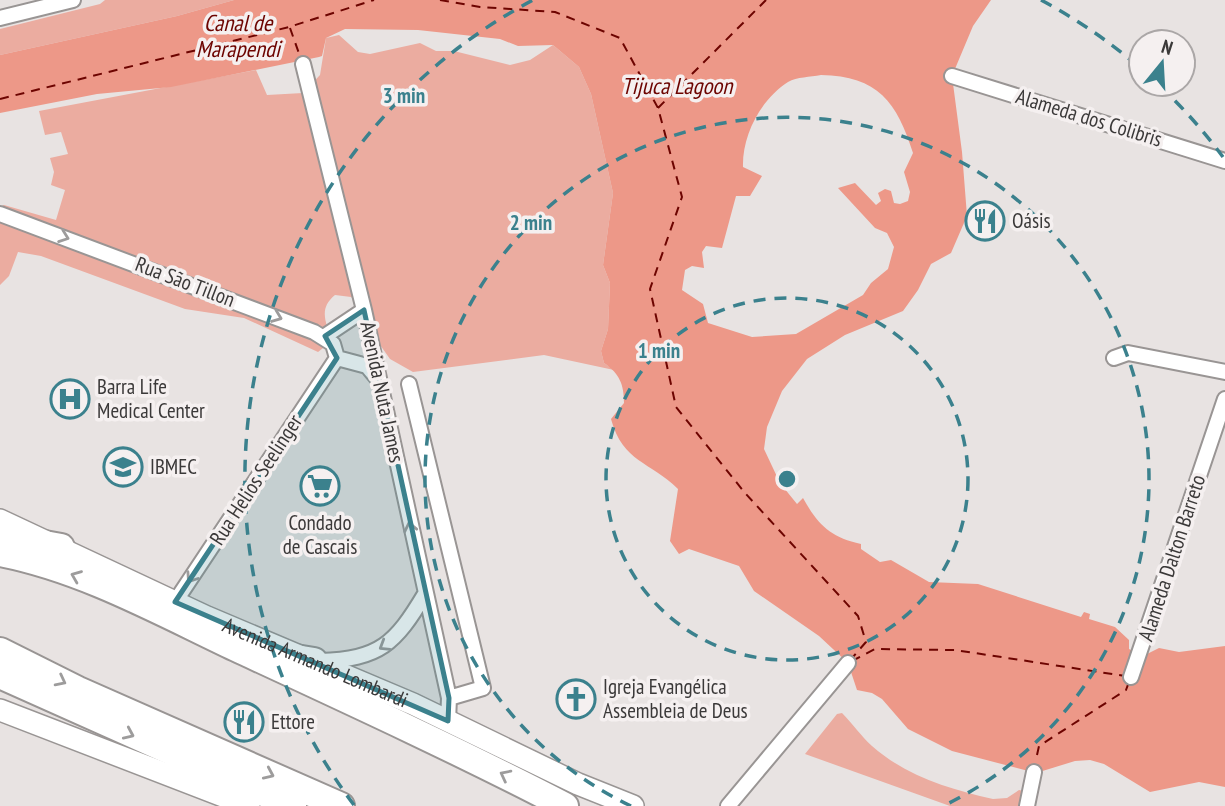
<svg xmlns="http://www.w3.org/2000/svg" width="1225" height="806" font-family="'PT Sans Narrow',sans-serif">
	<rect width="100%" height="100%" fill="#e8e3e2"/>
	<path fill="#ebaca0" d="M105 0H234L177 16 0 55V29L100 4Z
		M339 35 358 52 370 54 420 43 436 51H454L510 65 530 60 553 45 579 67 591 94 613 193 603 265 610 283 608 329 601 351 604 363 614 370 544 355 413 372 390 359 378 342 369 314 351 297 335 295C318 309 326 322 332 341L318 352 244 318 185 309 41 256 18 252 9 276 0 285V207L4 205 56 220 65 190 51 185 54 172 50 158 68 154 61 132 45 135 39 111 256 70 267 95 303 93 320 75 326 38Z
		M842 713C853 724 861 736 872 746 906 776 949 789 993 799L1007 798 1019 790 1024 791 1026 806H950L805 754 837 714Z"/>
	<path fill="#ed9888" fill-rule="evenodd" d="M234 0H991L973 26 952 76 962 152 967 216 951 253 931 264 918 290 903 311 845 335 807 359 782 391 767 427 764 449 780 483 797 504 803 498C818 525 830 537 861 544V549L880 562 891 560 929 582 978 584 1081 617 1084 612 1090 614 1089 619 1115 627 1129 640V649L1143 656 1159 648 1179 652 1225 646V787L1199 782 1150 792 1104 764 1090 760 1075 761 1036 773 952 751 908 729 882 699 872 693 857 690 848 663 819 636 754 591 739 566 689 549 679 554 670 541 678 489C650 461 623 463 611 419L624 403C624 385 620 374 604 363L601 351 608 329 610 283 603 265 613 193 591 94 579 67 553 45 518 46 500 39 418 30 345 29 326 38 322 56 319 57 171 87 97 94 0 113V55L177 16ZM821 75C878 76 897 102 913 153L904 172 910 192 908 201 900 204 894 203 891 191 885 189 878 193 881 201 876 205 855 183 838 188 875 228 887 233 894 247 888 269 871 283 863 295 796 334 752 337 708 323 703 304 682 290 685 270 692 266 704 268 702 252 706 246 722 248 736 196H750L762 176 743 167C742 136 760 100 788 82 797 77 810 77 821 75Z"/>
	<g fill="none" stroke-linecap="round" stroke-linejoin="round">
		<path stroke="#6d0400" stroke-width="2" stroke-dasharray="9 7" stroke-linecap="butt" d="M440 0 480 7 555 12 620 38 658 108 682 197 650 289 676 407 745 493 858 616 866 642 852 658
			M290 28 301 59
			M0 99 289 27 374 0
			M658 108 766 0
			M852 661 875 649 955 650 1125 676
			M1037 755 1039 746 1126 690 1129 682"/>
		<g stroke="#999594" stroke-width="18">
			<path id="street" d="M0 18 73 0
				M303 64 364 310 449 698 448 721
				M952 76 1225 161
				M0 214 314 332 333 344 337 358 175 602
				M325 336 364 310
				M337 358 367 366 377 378
				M1114 358 1128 353 1225 372
				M409 384 483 688 449 698
				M320 661C380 659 395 644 425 594
				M1131 677 1225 399
				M728 806 848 663
				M1027 806 1034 772"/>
		</g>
		<g stroke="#999594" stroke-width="24">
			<g id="secondary">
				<path id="s1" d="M0 520 207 617 413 704 578 784 633 806"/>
				<path d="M0 710 249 806"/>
			</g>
		</g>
		<g stroke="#999594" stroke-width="30">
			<path id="highway" d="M0 536 61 547
				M0 553C83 569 160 612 236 648 346 699 457 750 565 806
				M0 651 78 690 341 806
				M271 654 314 661
				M0 675 293 806"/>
		</g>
		<use href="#street" stroke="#fff" stroke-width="14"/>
		<use href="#secondary" stroke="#fff" stroke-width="21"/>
		<use href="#highway" stroke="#fff" stroke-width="26"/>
	</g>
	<defs><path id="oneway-chevron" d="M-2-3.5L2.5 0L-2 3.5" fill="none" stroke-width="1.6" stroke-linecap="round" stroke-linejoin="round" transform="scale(1.75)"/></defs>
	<g stroke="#9d9c9c">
		<use href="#oneway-chevron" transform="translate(64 237) rotate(20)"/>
		<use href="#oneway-chevron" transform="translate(277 317) rotate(21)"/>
		<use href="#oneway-chevron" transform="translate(410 527) rotate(-102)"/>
		<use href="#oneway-chevron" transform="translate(76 576) rotate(-158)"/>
		<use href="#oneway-chevron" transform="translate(191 578) rotate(124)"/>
		<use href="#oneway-chevron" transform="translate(384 646) rotate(148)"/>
		<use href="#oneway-chevron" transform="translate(61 681) rotate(27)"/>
		<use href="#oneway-chevron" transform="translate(129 734) rotate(24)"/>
		<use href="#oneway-chevron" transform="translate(269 774) rotate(24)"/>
		<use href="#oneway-chevron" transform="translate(505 775) rotate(-153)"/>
	</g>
	<path fill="#3b818d" fill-opacity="0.2" stroke="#3b818d" stroke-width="5" stroke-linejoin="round" d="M364 310 449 698 448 721 175 602 337 358 325 336Z"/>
	<g fill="none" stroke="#3b818d" stroke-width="3.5" stroke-dasharray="12 9">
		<circle cx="787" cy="479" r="181"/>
		<path d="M631 806A362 362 0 1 1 943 806"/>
		<path d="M354 805A542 542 0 0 1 533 0M1041 0A542 542 0 0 1 1139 67M1160 86A542 542 0 0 1 1223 157"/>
	</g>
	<defs>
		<g id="restaurant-ring" transform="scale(2.0125)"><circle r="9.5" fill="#f5f0f0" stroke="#3b818d" stroke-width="1.5"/><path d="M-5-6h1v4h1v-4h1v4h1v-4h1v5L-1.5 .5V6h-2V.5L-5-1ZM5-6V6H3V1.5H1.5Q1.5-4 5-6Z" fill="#3b818d"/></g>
		<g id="hospital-ring" transform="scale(2.0125)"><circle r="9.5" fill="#f5f0f0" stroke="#3b818d" stroke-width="1.5"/><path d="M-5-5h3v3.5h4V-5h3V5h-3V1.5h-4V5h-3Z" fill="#3b818d"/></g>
		<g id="university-ring" transform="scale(2.0125)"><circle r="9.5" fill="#f5f0f0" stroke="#3b818d" stroke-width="1.5"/><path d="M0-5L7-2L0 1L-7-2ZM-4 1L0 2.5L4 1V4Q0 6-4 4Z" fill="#3b818d"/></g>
		<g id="supermarket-ring" transform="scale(2.0125)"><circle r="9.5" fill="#f5f0f0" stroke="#3b818d" stroke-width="1.5"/><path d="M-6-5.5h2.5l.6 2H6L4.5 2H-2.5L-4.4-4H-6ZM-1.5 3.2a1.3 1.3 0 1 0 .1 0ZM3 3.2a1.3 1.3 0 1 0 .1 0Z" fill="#3b818d"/></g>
		<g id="church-ring" transform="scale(2.0125)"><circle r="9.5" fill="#f5f0f0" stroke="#3b818d" stroke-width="1.5"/><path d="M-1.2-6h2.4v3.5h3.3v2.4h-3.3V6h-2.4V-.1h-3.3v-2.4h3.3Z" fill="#3b818d"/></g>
	</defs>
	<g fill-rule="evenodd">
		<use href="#restaurant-ring" x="985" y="221"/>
		<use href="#hospital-ring" x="70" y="399"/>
		<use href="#university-ring" x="123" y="467"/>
		<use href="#supermarket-ring" x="320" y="486"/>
		<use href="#church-ring" x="576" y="699"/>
		<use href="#restaurant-ring" x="244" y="722"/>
	</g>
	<g text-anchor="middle" stroke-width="7" stroke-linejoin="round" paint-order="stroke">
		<g font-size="21" fill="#3b3939" stroke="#f5f0f0">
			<text transform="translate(1089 118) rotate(17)" y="7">Alameda dos Colibris</text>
			<text transform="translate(185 282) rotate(21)" y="7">Rua São Tillon</text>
			<text transform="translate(382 392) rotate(78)" y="7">Avenida Nuta James</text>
			<text transform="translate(256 480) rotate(-57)" y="7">Rua Helios Seelinger</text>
			<text transform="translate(1172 558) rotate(-72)" y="7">Alameda Dalton Barreto</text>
			<text dy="7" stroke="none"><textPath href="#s1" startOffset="346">Avenida Armando Lombardi</textPath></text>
		</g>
		<g font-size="21" fill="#3b3939" stroke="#f5f0f0" text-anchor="start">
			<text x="1012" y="228">Oásis</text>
			<text x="97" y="394">Barra Life<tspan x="97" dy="24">Medical Center</tspan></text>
			<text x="150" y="474">IBMEC</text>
			<text x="320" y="530" text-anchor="middle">Condado<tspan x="320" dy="24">de Cascais</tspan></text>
			<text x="603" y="694">Igreja Evangélica<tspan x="603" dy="24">Assembleia de Deus</tspan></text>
			<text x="271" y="729">Ettore</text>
		</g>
		<g font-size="23" font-style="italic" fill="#6d0400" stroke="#f5f0f0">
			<text x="238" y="31">Canal de<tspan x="238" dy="26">Marapendi</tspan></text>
			<text x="677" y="94">Tijuca Lagoon</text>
		</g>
	</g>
	<circle cx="787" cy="479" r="10" fill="#3b818d" stroke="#f5f0f0" stroke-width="3.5"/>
	<g font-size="21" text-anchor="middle" font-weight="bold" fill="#3b818d" stroke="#f5f0f0" stroke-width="7" stroke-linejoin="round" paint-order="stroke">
		<text x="404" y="103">3 min</text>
		<text x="531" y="230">2 min</text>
		<text x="659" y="358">1 min</text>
	</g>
	<g transform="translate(1162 63) rotate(18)"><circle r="33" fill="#f5f0f0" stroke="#aba7a7" stroke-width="2"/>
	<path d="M0-5L12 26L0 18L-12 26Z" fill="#3b818d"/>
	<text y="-10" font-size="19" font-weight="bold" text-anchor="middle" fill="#3b3939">N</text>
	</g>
</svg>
